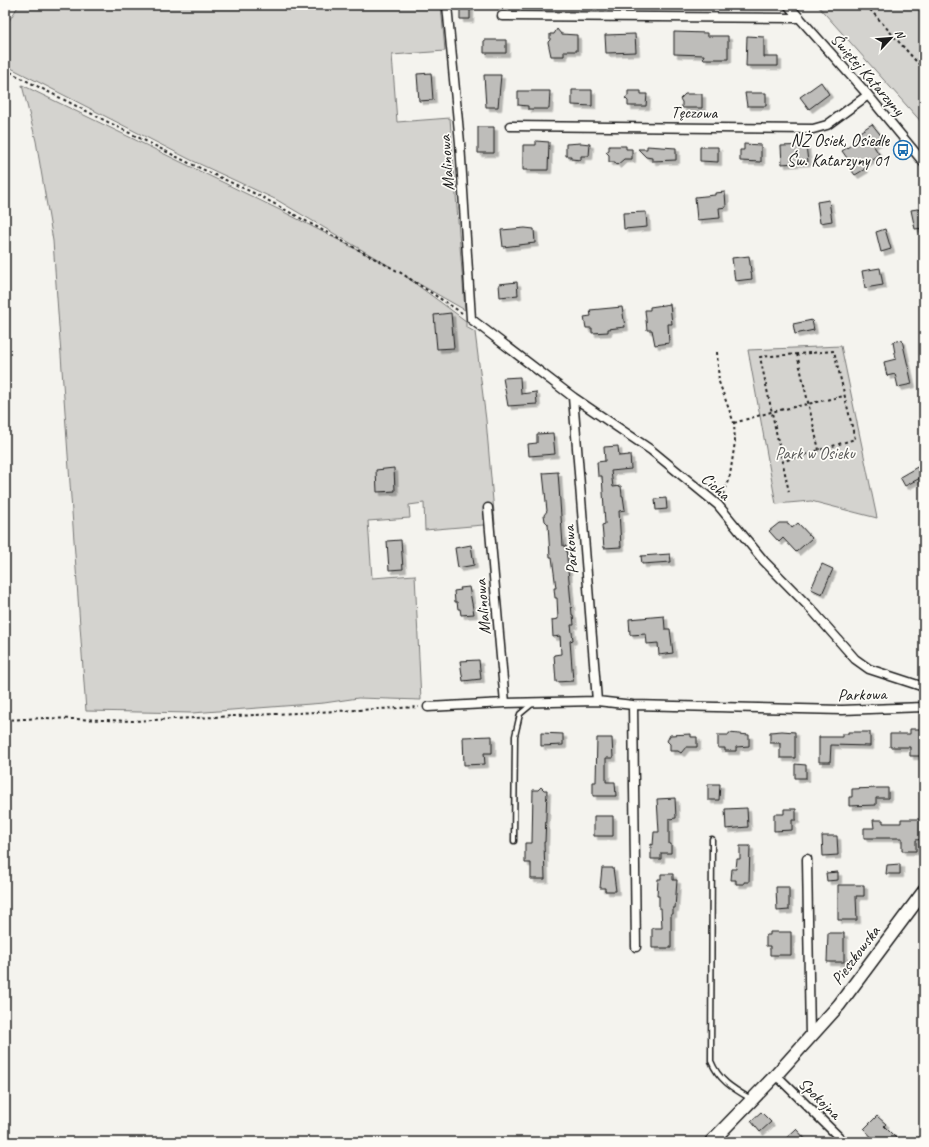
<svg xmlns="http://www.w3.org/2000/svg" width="929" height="1147" font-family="Caveat,sans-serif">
	<defs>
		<filter id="shadow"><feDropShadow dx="3.5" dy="3.5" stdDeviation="0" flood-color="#0004"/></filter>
	</defs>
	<rect width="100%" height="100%" fill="#f4f3ee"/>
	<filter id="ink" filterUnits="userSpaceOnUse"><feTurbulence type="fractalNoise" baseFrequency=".025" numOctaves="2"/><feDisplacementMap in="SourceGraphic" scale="8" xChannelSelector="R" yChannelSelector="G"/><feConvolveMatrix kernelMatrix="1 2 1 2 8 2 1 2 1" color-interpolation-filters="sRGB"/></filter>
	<g filter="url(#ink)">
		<path fill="#d4d3cf" stroke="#787876" d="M19 5H441L445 51 392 55 397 122 450 118 465 310 405 276 466 321V327L475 332 486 420 495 524 425 530 424 503 409 505 410 518 368 521 372 578 415 575 421 700 358 698 324 703 192 713 86 711 53 241 36 141 22 85 282 211 391 267 277 200 191 160 5 65V27Z
			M817 5H924V125Z
			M841 346 877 518 811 501 776 504 748 350Z"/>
		<path fill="#bebdba" stroke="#1c1c1c" filter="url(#shadow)" d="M460 5H470V19H460Z
			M557 29 561 34 577 35V51H564V56H551L548 42 550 40V34H554Z
			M674 32 707 33V36H728V59H703L704 55 674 54Z
			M635 34 636 52 606 53 605 35Z
			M747 36 764 37V57H778V66H746Z
			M484 40H506V53H484Z
			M431 73 433 100 419 101 417 74Z
			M484 75H501L498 107H486Z
			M821 82 829 94 809 109 800 97Z
			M572 90H592V106L572 105Z
			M518 91H550L549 109H528V106L518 105Z
			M628 91H641V94H647L646 106H628V101L625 98 628 96Z
			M745 93H766V106H747Z
			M685 94H702V108H682V102L680 99Z
			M872 124 883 138 873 145 879 154 863 165 865 169 855 175 849 167 852 165 842 151 856 142 852 137Z
			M478 127H494V153H478Z
			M536 141 549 142 548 170H523V145H536Z
			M581 143 590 144 589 156H581V160L571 159V156H566V144Z
			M744 144 761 145V162L740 161V150H744Z
			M806 145 808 162 782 164 781 146Z
			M609 146H626V149H632V159H624L617 165 615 162H609V155L606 152 609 150Z
			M647 146 676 148V160L652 161V158L646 157 638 149H647Z
			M700 147H718V162L700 161Z
			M725 192 726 207 719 208 720 218 697 220 695 197 715 195V193Z
			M829 200 832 221 820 223 817 202Z
			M924 208V228L915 229 911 210Z
			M646 212 647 227 624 229 623 213Z
			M525 228 534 229 535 243 503 247 501 230Z
			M885 229 891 249 881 252 876 232Z
			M749 256 752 279 735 281 732 258Z
			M880 268 883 285 865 288 862 271Z
			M517 282 518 295 500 297 499 284Z
			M670 304 672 324H668L669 343 655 345 652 330H647L645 310H650V307Z
			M622 307 625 327 608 329V332L592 333V328H586L584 317 591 316 590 310Z
			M451 313 454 348 437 349 434 315Z
			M812 320 814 330 795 334 793 324Z
			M902 340 912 384 898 387 895 374 887 376 884 362 896 359 893 342Z
			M520 377 521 394 536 392 537 404 508 406 503 378Z
			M553 433 555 454 529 456 528 444 537 443V434Z
			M618 446 619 456 630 455 631 469 611 471 613 487 621 486 622 496H623L625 510 619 511 621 547 604 548 602 525 605 524 602 476H598L597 462 605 461 604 447Z
			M919 466 924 476 905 486 900 477Z
			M394 468 395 491 377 492 376 470Z
			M558 472 563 546H566L572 615H573L574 625H571L573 640 570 641 573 681 556 682 554 655 561 654 560 636 553 637 552 620 558 619 557 598H555L554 588H556L552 557H550L548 524 545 521 544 515 547 511 543 473Z
			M666 498 667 509 656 510 655 499Z
			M779 523H788L792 528 798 523 812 538 796 552 783 538 779 542 769 531Z
			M401 540 403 569 389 570 387 541Z
			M471 545 474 565 458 568 455 548Z
			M670 554 671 562 642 564 641 556Z
			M822 564 833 569 822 594 811 589Z
			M469 587 474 614 461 615 460 609H458L457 602H455L454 591 461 590 460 588Z
			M664 616 665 629H670L673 653 659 655 658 643 647 644 646 634 630 635 629 619Z
			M479 660 481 679 463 681 460 661Z
			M910 729H924V756H910V747H890V734H910Z
			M782 731 795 732V758H780V743H770V732Z
			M848 732H870V746L831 745 830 762H819V737H842V734H848Z
			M541 733 563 734V745L541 746Z
			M729 733 749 735V746L736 747V751H725V748H718V735H729Z
			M691 734V737H697V747H686L681 753 678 751H670V744L667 741 670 735Z
			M492 736V753H484L485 764 464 765 463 737Z
			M597 738H612L613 758H606V782H615L616 796H593V782H596Z
			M795 764 806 765V778H795Z
			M708 784H720L719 800H708Z
			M541 787 544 790H547L545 842H544L545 879H531V863H525V843H532L533 790H538Z
			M878 788H888V798H876V805L849 806V797H852V789Z
			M675 798 676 818 669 819V844H671V853H661V859H651V844L653 845 654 832H659L657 799Z
			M747 808 748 827 726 829 725 809Z
			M784 809H796V820H792V830L774 831V814H784Z
			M594 816H613V836H594Z
			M901 819H924V839L916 840V851H902V838H864V828H874L873 820H883V823H901Z
			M822 836H837L838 855 823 856Z
			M740 846H750L749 882H744V884H736V880H731L732 869H736L737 859H740Z
			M900 864V874H886L887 865Z
			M602 868H613L616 891H605V888H600Z
			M838 872V880L827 881 826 873Z
			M661 874H673V880H677L675 908H673V914H671V948H652V928H662L661 908H659V896H657L658 879H661Z
			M838 885H864V896H856L857 920H838Z
			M776 887H789V910L777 911Z
			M770 932H791V955H770V946H766V935H770Z
			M828 933H844V962H827Z
			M761 1112 771 1122 760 1132 751 1121Z
			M877 1116 886 1124 884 1126 900 1142H876L864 1129Z
			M796 1129 808 1142H782Z"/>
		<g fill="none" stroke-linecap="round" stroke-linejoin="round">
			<g stroke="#1c1c1c" stroke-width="7">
				<path id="lane" d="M712 839 711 1061C719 1081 734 1089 751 1099
					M514 841 515 736 520 714 532 704"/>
			</g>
			<g stroke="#1c1c1c" stroke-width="11">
				<path id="street" d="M447 5 460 143 471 319 573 397 651 450 718 505 764 561 813 611 855 659 869 669 924 687
					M788 5 868 95 924 163
					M502 16 800 18
					M510 126 813 129 827 125 868 95
					M573 397 597 701
					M488 508 505 703
					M633 705 636 947
					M428 707 505 703 597 701 633 705 842 710 924 707
					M807 859 810 1038
					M776 1075 844 1142"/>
			</g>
			<g stroke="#1c1c1c" stroke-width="15">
				<path id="secondary" d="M711 1142 776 1075 839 1005 924 891"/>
			</g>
			<path stroke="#1c1c1c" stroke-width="2" stroke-dasharray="3 3" stroke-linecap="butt" d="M866 5 924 70
				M5 69 19 77 187 162 260 196 401 273 462 313
				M717 352 719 382 734 423 735 442 730 475 722 497
				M797 354 819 450
				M734 423 771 412 844 396
				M781 462 855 439 834 351 760 357 789 492
				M5 720 44 718 133 721 419 707"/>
			<use href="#lane" stroke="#fdfcf7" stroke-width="4"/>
			<use href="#street" stroke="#fdfcf7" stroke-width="8"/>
			<use href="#secondary" stroke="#fdfcf7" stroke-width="12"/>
		</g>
	</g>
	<defs>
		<g id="bus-ring" transform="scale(1)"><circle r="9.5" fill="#fdfcf7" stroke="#1f6fb2" stroke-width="1.5"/><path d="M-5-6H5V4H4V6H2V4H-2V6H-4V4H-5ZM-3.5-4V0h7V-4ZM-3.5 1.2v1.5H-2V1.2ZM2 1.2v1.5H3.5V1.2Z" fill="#1f6fb2"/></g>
	</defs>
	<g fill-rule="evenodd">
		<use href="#bus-ring" x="903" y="150"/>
	</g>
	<g text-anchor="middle" stroke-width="3.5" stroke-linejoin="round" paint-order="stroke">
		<g font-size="17" fill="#1c1c1c" stroke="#fdfcf7">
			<text transform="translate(868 74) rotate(49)" y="6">Świętej Katarzyny</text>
			<text transform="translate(694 112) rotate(1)" y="6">Tęczowa</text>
			<text transform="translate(446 163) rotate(-94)" y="6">Malinowa</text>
			<text transform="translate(716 486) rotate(42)" y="6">Cicha</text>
			<text transform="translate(570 550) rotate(-95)" y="6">Parkowa</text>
			<text transform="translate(482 607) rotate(-95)" y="6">Malinowa</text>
			<text transform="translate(862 694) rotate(-2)" y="6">Parkowa</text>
			<text transform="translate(855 955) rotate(-53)" y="6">Pieszkowska</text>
			<text transform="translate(820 1098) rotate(44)" y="6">Spokojna</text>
		</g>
		<g font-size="17" fill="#1c1c1c" stroke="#fdfcf7" text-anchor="end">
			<text x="889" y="146">NŻ Osiek, Osiedle<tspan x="889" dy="20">Św. Katarzyny 01</tspan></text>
		</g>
		<g font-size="17" fill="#5c5c5b" stroke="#fdfcf7">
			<text x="815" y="459">Park w Osieku</text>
		</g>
	</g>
	<rect width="929" height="1147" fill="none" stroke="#fdfcf7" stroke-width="20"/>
	<rect x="10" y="10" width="909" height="1127" fill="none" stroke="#1c1c1c" stroke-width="1.5" filter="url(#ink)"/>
	<g transform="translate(891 38) rotate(64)" stroke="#fdfcf7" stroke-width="3" paint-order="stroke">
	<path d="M0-3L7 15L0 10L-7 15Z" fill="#1c1c1c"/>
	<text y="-6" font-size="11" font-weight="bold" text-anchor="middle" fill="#1c1c1c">N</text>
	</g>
</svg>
